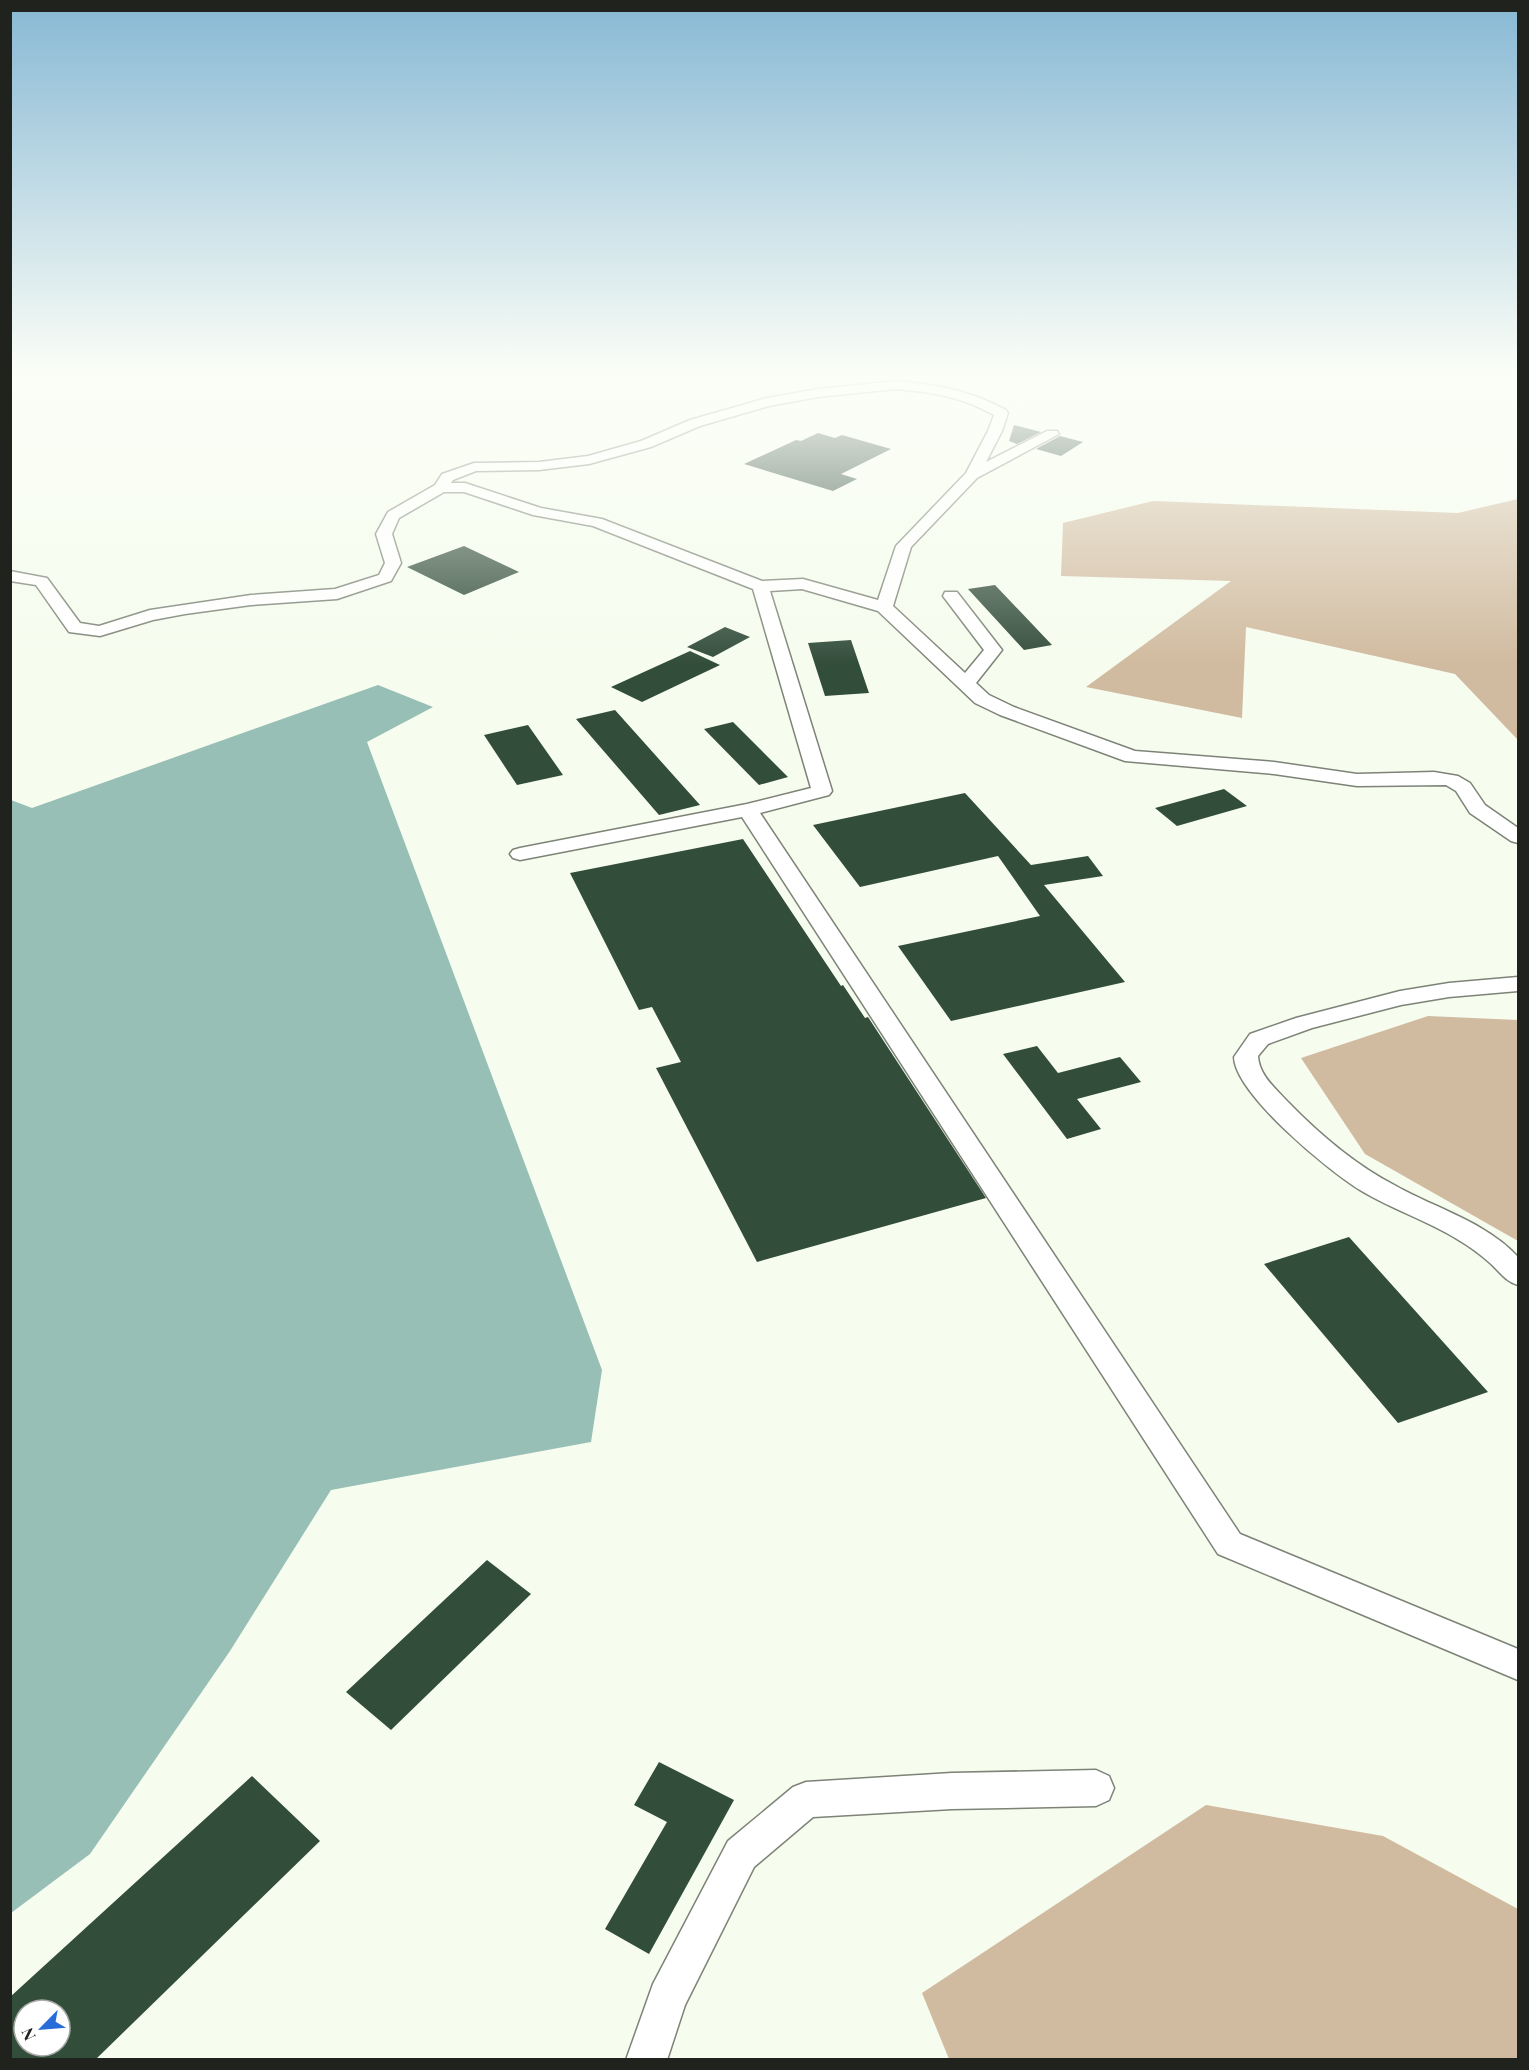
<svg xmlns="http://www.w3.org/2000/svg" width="1529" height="2070" font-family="'Playfair Display',serif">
	<rect width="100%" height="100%" fill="#f6fcee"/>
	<path fill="#d1bba0" d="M1518 499V740L1455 674 1246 627 1242 718 1086 687 1231 581 1061 576 1063 523 1153 501 1458 513Z
		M1428 1016 1518 1020V1241L1365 1154 1301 1058Z
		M1206 1805 1383 1836 1518 1909V2059H949L922 1993Z"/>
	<path fill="#97bfb6" d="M378 685 433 707 367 742 602 1370 591 1442 331 1490 230 1651 90 1854 11 1913V800L32 808Z"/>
	<path fill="#334d3b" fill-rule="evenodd" d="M1014 425 1041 432 1017 444 1009 441Z
		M818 433 835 438 842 435 891 449 841 474 857 479 833 491 744 464 796 440 801 441Z
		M1060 436 1083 442 1061 456 1036 449Z
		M464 546 519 572 464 595 407 567Z
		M995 585 1052 645 1024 650 968 589Z
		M725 627 750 637 713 657 687 647Z
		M851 640 869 693 825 696 808 643Z
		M690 651 720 665 642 702 611 687Z
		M615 710 700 805 659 815 576 719Z
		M733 722 788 777 759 785 704 729Z
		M528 725 563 775 517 785 484 735Z
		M1224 789 1247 806 1177 826 1155 808Z
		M965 793 1031 865 1088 856 1103 876 1044 885 1125 982 951 1021 898 946 1040 916 998 856 860 887 813 825Z
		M743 839 841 986 843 985 865 1018 868 1017 986 1198 757 1262 656 1068 681 1062 652 1007 639 1010 570 873Z
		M1037 1046 1058 1073 1120 1057 1141 1082 1077 1099 1101 1129 1067 1139 1003 1054Z
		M1349 1237 1488 1392 1398 1423 1264 1264Z
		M487 1560 531 1594 391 1730 346 1692Z
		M659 1762 734 1800 649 1954 605 1929 667 1822 634 1805Z
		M252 1776 320 1841 95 2060H10V1997ZM24 2010H60V2046H24Z"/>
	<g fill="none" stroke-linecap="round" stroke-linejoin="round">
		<g stroke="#7d8377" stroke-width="3">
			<path id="minor" d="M896 381C937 385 969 390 1006 410L1008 413 1002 431 986 462 1047 431H1057L1059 434 977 478 911 547 893 606 965 673 984 650 943 596 945 592H957L1002 650 976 683 989 695 1014 707 1135 751 1274 762 1357 774 1434 772 1458 776 1470 783 1485 805 1518 828V843L1511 841 1470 813 1456 791 1446 785 1357 786 1274 774 1125 761 1000 715 975 703 878 611 802 589 770 591 832 791 829 795 760 813 1240 1534 1518 1649V1680L1218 1554 742 817 520 860 513 858 510 854 513 850 520 848 747 804 811 788 753 589 593 526 533 515 464 492H444L399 518 392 534 401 563 391 581 337 599 251 605 185 614 153 620 100 636 69 632 36 585 10 581V571L47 578 80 623 99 626 150 610 251 595 335 589 379 575 385 563 376 534 388 512 435 485 442 474 474 463 539 462 588 456 641 441 690 420 767 398 818 389ZM896 389C932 392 962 397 994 415L988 431 966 473 896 546 878 600 803 579 762 581 602 519 541 508 465 483H451L453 480 476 471 539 470 589 464 651 447 700 426 769 406 818 397Z
				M1518 977V991L1449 997 1401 1005 1312 1028 1268 1044 1258 1056C1259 1075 1275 1088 1287 1101 1319 1134 1355 1165 1396 1186 1437 1209 1486 1222 1518 1257V1285C1505 1281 1500 1272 1490 1263 1480 1254 1469 1246 1457 1239 1426 1220 1391 1209 1360 1190 1329 1171 1235 1094 1234 1057L1250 1034 1296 1018 1400 991 1449 983Z
				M1096 1770 1109 1776 1114 1788 1109 1800 1096 1806 952 1809 813 1817 754 1867 685 2005 667 2060H626L653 1984 728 1841 793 1787 806 1782 952 1773Z"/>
		</g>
		<use href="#minor" fill="#fff" fill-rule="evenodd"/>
	</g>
	<linearGradient id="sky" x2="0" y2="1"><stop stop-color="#87b8d4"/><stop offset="0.56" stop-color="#fbfef7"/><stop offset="1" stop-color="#fbfef7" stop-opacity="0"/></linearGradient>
	<rect width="1529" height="664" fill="url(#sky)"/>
	<rect width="1529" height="2070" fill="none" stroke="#20221e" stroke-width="24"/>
	<g transform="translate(42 2028) rotate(245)"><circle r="28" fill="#ffffff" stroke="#a6a7a5" stroke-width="1.5"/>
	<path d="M0-4.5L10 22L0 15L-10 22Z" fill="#286cd9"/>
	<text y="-9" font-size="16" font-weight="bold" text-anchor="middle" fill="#20221e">N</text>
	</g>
</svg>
